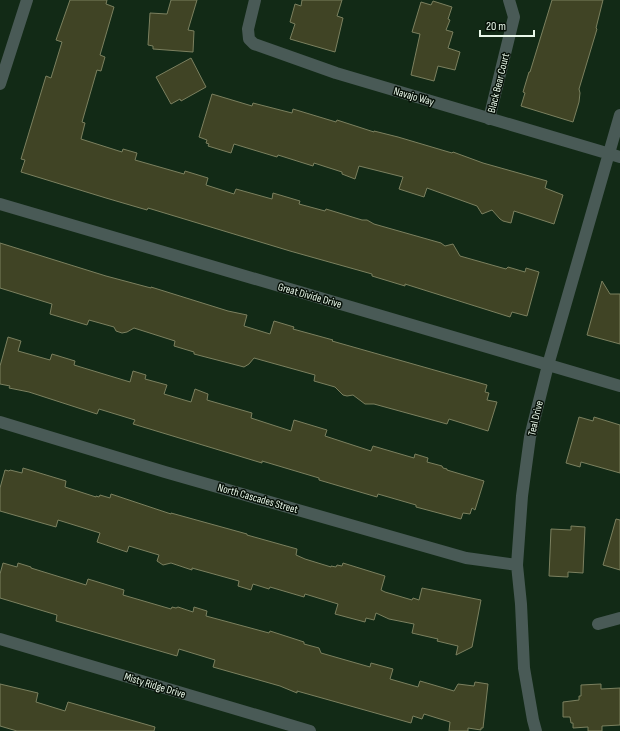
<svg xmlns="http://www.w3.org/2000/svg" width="620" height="731" font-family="'Sofia Sans Condensed',sans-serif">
	<rect width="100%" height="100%" fill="#122a16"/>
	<path fill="#404425" stroke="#7b805f" d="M70 0H107L106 4 114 7 100 55 105 57 101 71 97 70 82 122 85 123 81 139 122 152 123 149 137 153 135 160 184 174 185 171 208 178 206 185 234 194 236 189 272 199 273 193 300 201 299 204 325 211 326 209 362 220H367L374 224 441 243 445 246 453 244 460 256 506 269 508 267 525 272 526 268 539 272 527 316 512 312 510 317 405 284V286L372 276V274L290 251 148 208 147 210 106 198 21 172 25 160 21 159 46 76 51 78 62 42 56 40Z
		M171 0H197L188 30 194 31 193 52 153 49V46L148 45 150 13 167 14Z
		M302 0H342L337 16 343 18 335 52 290 39 295 24 290 22 295 4 301 6Z
		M552 0H603L596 28 597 29 579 89 580 93 579 102 573 122 521 106 525 93 523 92 529 72H530Z
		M433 1 452 7 448 19 450 20 446 30 453 32 448 48 460 52 455 70 438 66 434 81 411 75 420 34 412 32 421 2 431 5Z
		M191 58 206 87 181 101 180 99 171 104 156 77Z
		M212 94 252 106 253 103 292 113 293 109 336 122 337 120 374 132V131L398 137 452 153 453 152 483 163 547 181 545 188 563 195 554 224 514 211 511 223 503 221 500 219 492 210 482 214 477 206 427 188 424 197 399 189 403 177 359 166 355 179 342 174V172L314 163 313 166 278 155 277 157 234 144 231 153 208 146 209 144 206 143 207 140 199 137Z
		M0 243 106 276 151 288V287L228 311 247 315 244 326 270 334 274 321 294 327 293 329 333 340 332 341 487 385 485 392 489 393 487 400 497 402 488 431 449 419 447 424 374 404H365L353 395 347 396 343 395 335 387 314 381 315 375 254 358 249 364 244 367 194 354V352L174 346 175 341 134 328 127 332 122 333 116 331 114 327 89 320 87 325 50 314 52 304 0 288Z
		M602 281 610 294H620V344L587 335Z
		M8 337 21 341 18 351 50 360 52 354 75 361 74 365 130 382 133 371 146 375 145 379 167 385 164 394 191 402 195 389 208 394 207 400 252 413 251 418 291 431 294 420 327 430 325 436 371 451 373 446 414 458 415 454 428 458 427 462 442 466 443 468 447 469V470L484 481 475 510 472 508 470 514 463 513 461 519 416 507V505L378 494 377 497 336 485 319 480V478L262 461V463L153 430 133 424 135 420 99 409 97 414 29 392 9 388 10 386 0 384V366Z
		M579 417 593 421 594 417 620 425V473L581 462 580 467 566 463Z
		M23 468 66 481 65 487 96 497V496L99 497 100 495 110 498 111 494 171 514V513L247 534V535L297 549 296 555 305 559 331 567V566L336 567 337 565 342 566 343 563 385 576 381 590 385 592 412 600 413 598 419 600 422 588 481 600 472 647 456 655 458 646 437 641 438 639 412 633 414 624 389 619 376 613 374 620 366 618 365 622 335 614 338 604 305 594 304 597 270 587 269 589 253 584 251 590 238 586 239 581 192 568V570L171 563 163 565 157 561 159 555 129 546 127 552 97 542 100 533 58 520 56 527 0 511V488L5 470 9 471 10 470 22 473Z
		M616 519 620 520V570L603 565Z
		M571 526 585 527 583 573 568 572V577L549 576 551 529 571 530Z
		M3 563 17 567 18 563 31 567V568L86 585 88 579 124 590 123 595 171 609 172 607 176 608 178 607 193 612 194 607 207 611 206 616 269 633 270 631 304 642V644L319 648 321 653 370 667 371 663 393 669 390 679 418 687 420 681 454 691 458 684 474 686 475 682 488 684 483 728H481V730L468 728V731H449L450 722 424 714 422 719 413 716 411 723 297 691V693L280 686 213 667 215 660 179 649 177 656 56 621 57 615 0 598V574Z
		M0 684 38 693 36 702 65 711 68 702 155 727 154 731H17L0 726Z
		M601 684V689L620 688V725L602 726V731H588V727L573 728V723H571L570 717H563V702L579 700V696H581V685Z"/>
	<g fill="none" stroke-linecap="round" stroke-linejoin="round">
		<path stroke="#495a56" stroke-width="12" d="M255 0 248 29 249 39 254 44 336 73 620 157
			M0 84 27 0
			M489 119 514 17 509 0
			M0 204 620 386
			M0 422 165 472 466 558 517 565
			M598 624 620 618
			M0 639 310 731
			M536 731 533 720 524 668 521 604 517 565 522 496 530 437 548 365 620 115"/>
	</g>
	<g text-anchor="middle" stroke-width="3" stroke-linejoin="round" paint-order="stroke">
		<g font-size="11" fill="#e9f8ea" stroke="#061007">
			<text transform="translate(498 83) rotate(-76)" y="4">Black Bear Court</text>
			<text transform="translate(414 96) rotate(16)" y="4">Navajo Way</text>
			<text transform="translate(310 295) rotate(16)" y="4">Great Divide Drive</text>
			<text transform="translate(535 418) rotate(-77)" y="4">Teal Drive</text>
			<text transform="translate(258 498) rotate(16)" y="4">North Cascades Street</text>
			<text transform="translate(155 685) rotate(17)" y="4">Misty Ridge Drive</text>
		</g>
	</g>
	<path d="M480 30v6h54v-6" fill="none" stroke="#e9f8ea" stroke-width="2"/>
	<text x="486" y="30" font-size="12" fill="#e9f8ea" stroke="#061007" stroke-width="3" paint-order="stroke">20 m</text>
</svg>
